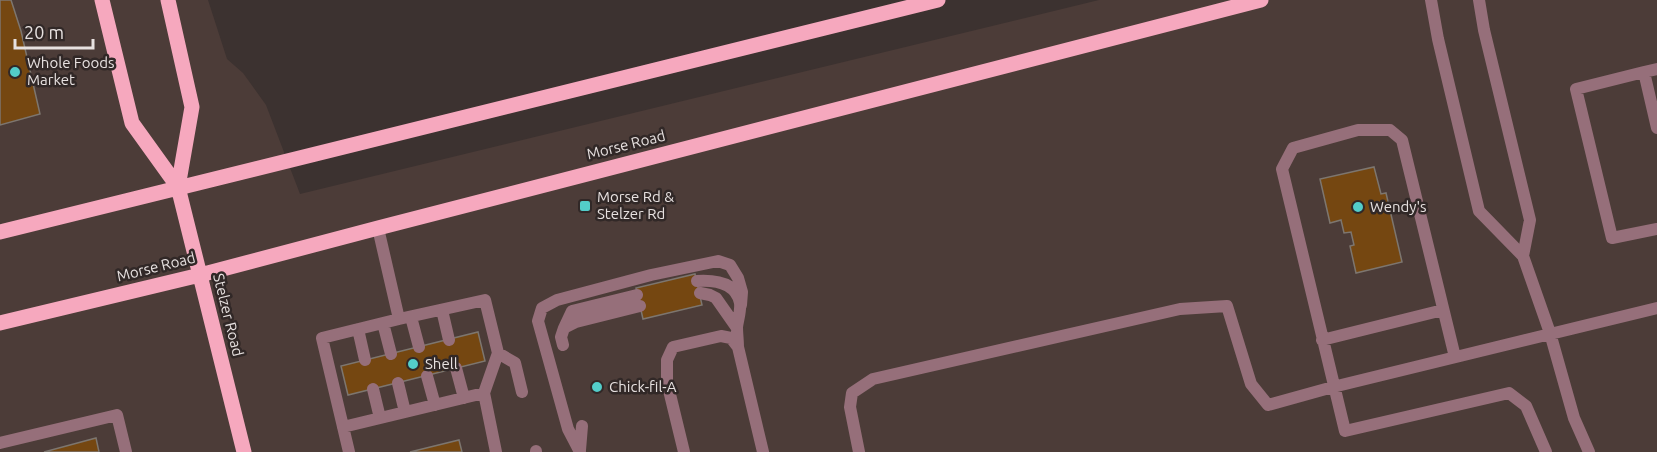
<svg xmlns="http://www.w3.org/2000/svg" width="1657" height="452" font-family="Ubuntu,sans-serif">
	<rect width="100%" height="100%" fill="#3c3230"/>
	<path fill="#4c3c38" d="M0 0H208L227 59 243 73 266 105 300 194 1099 0H1657V452H0Z"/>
	<path fill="#754711" stroke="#7d766f" stroke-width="1.5" d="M0 0H11L21 31 40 114 0 125Z
		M1374 167 1381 194 1386 193 1402 262 1356 273 1350 246 1354 245 1351 232 1344 233 1341 220 1330 223 1320 179Z
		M695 274 702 305 643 319 636 288Z
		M478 332 485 361 348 395 341 366Z
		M96 438 99 452H44Z
		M459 440 462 452H410Z"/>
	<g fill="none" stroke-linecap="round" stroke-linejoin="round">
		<path stroke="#966f7a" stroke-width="12" d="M1431 0 1438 39 1479 211 1523 256 1550 333 1574 418 1589 452
			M1479 0 1484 30 1530 220 1523 256
			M1644 72 1657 69
			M1657 128 1644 72 1576 89 1612 238 1657 229
			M378 228 399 319
			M697 281C714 280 736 282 740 303 741 311 738 319 737 327 737 334 738 340 738 347
			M700 293 710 295 716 298 737 328
			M442 310 449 340
			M411 317 419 347
			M383 323 391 354
			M564 328 572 311 637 295
			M358 329 365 360
			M1322 340 1443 310
			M563 345 561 337 564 328 576 322 640 306
			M498 353 515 363 522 392
			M1455 357 1402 140 1390 130H1358L1293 148 1282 169 1345 431 1509 393 1526 406 1546 452
			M456 368 464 398
			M427 376 435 405
			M398 383 405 412
			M373 389 380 418
			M343 427 484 393
			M0 443 117 415 126 452
			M580 450 582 426
			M536 451V452
			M349 452 322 338 399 319 485 300 498 353 484 393 496 452
			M580 452 568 429 538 321 542 308 557 300 651 275 718 261 730 265 738 278 742 292 741 305
			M684 452 667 382V360L673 347 721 336 731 338 738 347 763 452
			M859 452 850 407 852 393 873 379 1180 309 1227 306 1251 384 1268 405 1333 387 1657 308"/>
		<path stroke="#f6a8be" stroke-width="15" d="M102 0 132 123 178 187 244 452
			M168 0 192 107 178 187
			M0 232 938 0
			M0 323 200 275 378 228 1261 0"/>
	</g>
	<g fill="#53cdc9" stroke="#312827" stroke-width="2">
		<circle cx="15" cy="72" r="6"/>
		<rect x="579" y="200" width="12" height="12" rx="3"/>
		<circle cx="1358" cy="207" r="6"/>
		<circle cx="413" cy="364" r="6"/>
		<circle cx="597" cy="387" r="6"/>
	</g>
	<g text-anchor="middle" stroke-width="5" stroke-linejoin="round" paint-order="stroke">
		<g font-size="15" fill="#e7e1e0" stroke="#312827" text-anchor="start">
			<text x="27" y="68">Whole Foods<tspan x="27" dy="17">Market</tspan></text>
			<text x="597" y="202">Morse Rd &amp;<tspan x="597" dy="17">Stelzer Rd</tspan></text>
			<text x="1370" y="212">Wendy's</text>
			<text x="425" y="369">Shell</text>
			<text x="609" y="392">Chick-fil-A</text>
		</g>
		<g font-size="15" fill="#e7e1e0" stroke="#312827">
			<text transform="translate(626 145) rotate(-14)" y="5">Morse Road</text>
			<text transform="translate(156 267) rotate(-14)" y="5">Morse Road</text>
			<text transform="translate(228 315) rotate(76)" y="5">Stelzer Road</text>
		</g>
	</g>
	<path d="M15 39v9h78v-9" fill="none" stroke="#e7e1e0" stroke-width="3"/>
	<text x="24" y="39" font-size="18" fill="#e7e1e0" stroke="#312827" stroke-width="4.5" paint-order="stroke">20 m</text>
</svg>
